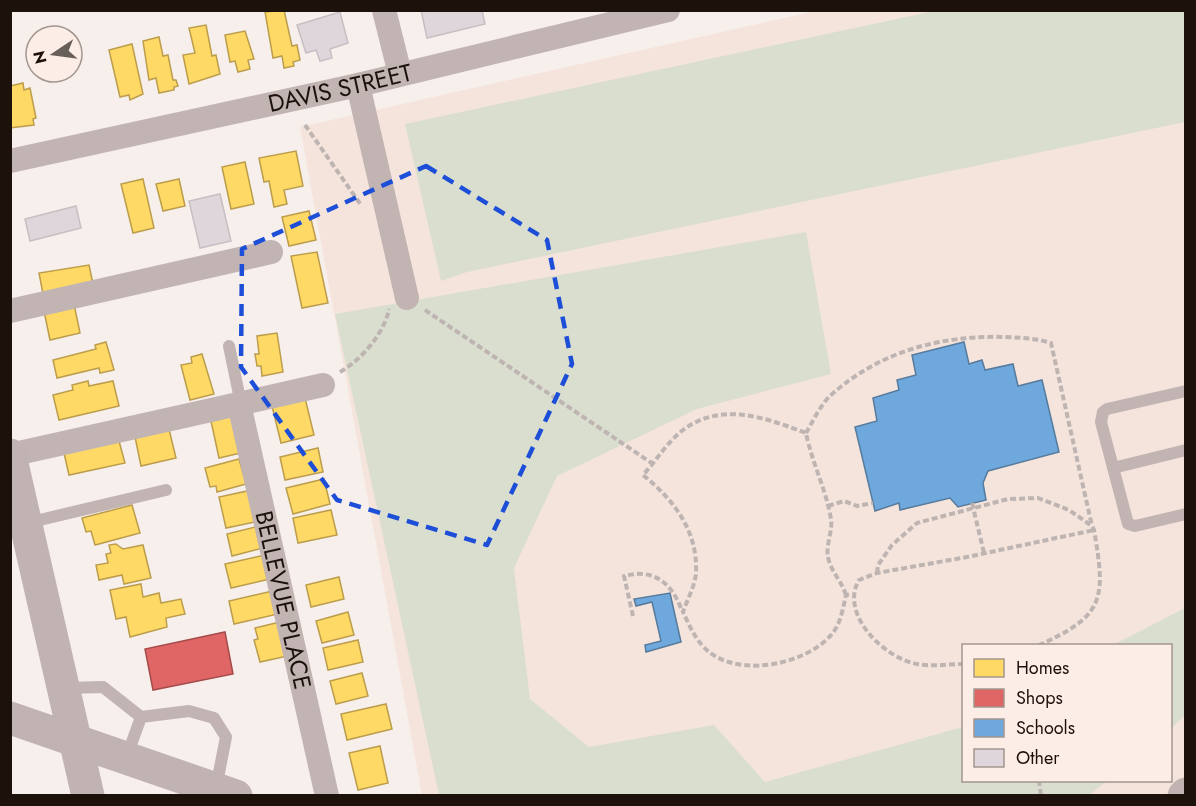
<svg xmlns="http://www.w3.org/2000/svg" width="1196" height="806" font-family="Jost,sans-serif">
	<rect width="100%" height="100%" fill="#f7efec"/>
	<path fill="#f5e4dc" fill-rule="evenodd" d="M815 11H1185V795H422L300 127ZM964 646H1170V780H964Z"/>
	<path fill="#dadecf" d="M934 11H1185V122L467 272 441 281 405 124Z
		M806 232 831 374 697 409 557 476 514 568 530 699 589 747 714 725 765 782 963 727 964 780 1107 781 1088 796 439 795 335 314Z
		M1185 608V716L1171 728 1170 646 1113 645Z"/>
	<path fill="#ffd966" stroke="#bb9d4b" stroke-width="1.5" d="M284 10 292 46 297 45 300 60 293 62 294 66 284 68 282 56 273 58 265 12Z
		M206 25 212 56 216 55 220 74 189 84 183 55 195 53 189 28Z
		M245 31 254 59 248 60 250 69 238 72 235 61 230 62 225 35Z
		M159 37 163 56 168 55 173 80H176L178 86 174 87V90L159 93 156 78 149 80 143 41Z
		M132 44 143 94 130 100 129 95 120 97 109 50Z
		M23 83 24 90 30 88 36 118 33 119 34 125 10 128V86Z
		M296 151 303 186 284 190 287 204 274 207 269 181 264 182 259 158Z
		M245 162 254 204 231 209 222 167Z
		M143 179 154 228 133 233 121 184Z
		M179 179 185 206 163 211 156 184Z
		M309 211 316 240 289 246 282 217Z
		M317 252 328 303 302 308 291 256Z
		M89 265 93 284 44 299 39 273Z
		M74 304 80 333 50 340 44 311Z
		M277 333 283 372 262 376 261 366H257L255 354H259L257 336Z
		M106 342 114 370 100 373 99 368 57 378 53 360 96 349 95 345Z
		M202 354 214 394 190 400 181 365 192 363 191 357Z
		M88 381 89 386 113 381 119 406 59 420 53 395 73 390 72 385Z
		M305 398 314 435 281 443 272 406Z
		M237 415 245 452 219 458 211 421Z
		M168 425 176 458 141 466 134 432Z
		M119 441 125 463 69 475 64 453Z
		M318 448 323 472 285 480 280 457Z
		M239 459 246 484 217 492 216 486 210 487 205 468Z
		M324 479 330 504 293 514 286 488Z
		M252 490 260 521 226 528 219 497Z
		M132 505 140 533 95 545 91 531 86 532 82 518Z
		M331 510 337 535 298 543 293 518Z
		M255 527 267 547 232 556 227 534Z
		M116 544 123 549 143 545 151 578 124 584 122 575 99 580 96 565 108 563 106 554 111 553 109 545Z
		M269 554 274 578 231 588 225 564Z
		M339 577 344 599 311 607 306 585Z
		M141 584 143 597 159 593 161 603 181 599 185 614 166 618 167 627 130 637 126 617 116 619 110 590Z
		M277 590 282 613 234 624 229 601Z
		M348 612 354 635 322 643 316 621Z
		M280 622 292 655 260 662 254 640 258 639 255 628Z
		M358 640 363 662 328 670 323 648Z
		M362 673 368 696 336 704 330 681Z
		M386 704 392 729 347 740 341 714Z
		M380 746 388 783 358 790 349 753Z"/>
	<path fill="#e06666" stroke="#a54c4b" stroke-width="1.5" d="M225 632 233 674 153 690 145 649Z"/>
	<path fill="#6fa8dc" stroke="#567b9d" stroke-width="1.5" d="M964 342 969 364 982 360 985 370 1013 364 1018 386 1042 380 1059 452 988 471 983 483 986 500 958 507 950 498 900 510 899 503 875 511 855 427 877 421 873 398 899 390 897 380 916 375 912 355Z
		M670 593 681 642 646 652 645 645 661 641 652 602 636 606 634 599Z"/>
	<path fill="#ded6db" stroke="#c6bfc3" stroke-width="1.5" d="M421 10H482L485 24 427 38Z
		M340 12 348 43 330 49 332 58 320 61 316 50 306 53 297 25Z
		M220 194 231 241 200 248 189 201Z
		M76 206 81 228 30 241 25 219Z"/>
	<g fill="none" stroke-linecap="round" stroke-linejoin="round">
		<path stroke="#beb4b2" stroke-width="4" stroke-dasharray="6 3" stroke-linecap="butt" d="M305 125 361 205
			M425 310 653 464
			M340 372C361 360 384 334 389 309
			M806 433C813 421 821 404 831 395 880 351 942 335 1005 337 1021 338 1036 338 1051 343L1092 526
			M972 503 984 553
			M828 506 844 501 857 506 873 503
			M877 573 878 565 892 545 917 523 1008 499 1038 498 1069 510 1092 526 1094 530C1106 599 1105 616 1037 646
			M846 595C842 582 833 574 829 561 824 548 833 533 831 519 826 489 812 463 806 433 766 418 722 401 683 430 668 441 656 461 643 475 674 500 698 531 696 573 695 586 687 600 683 612 691 629 698 646 715 656 749 676 807 663 832 634 841 623 843 608 846 595L852 594
			M633 616 624 576C654 568 672 583 682 611
			M964 664C948 664 932 667 917 664 884 658 839 614 859 580L877 573 967 557 1094 530
			M1039 780 1041 796"/>
		<path stroke="#c1b4b3" stroke-width="12" d="M229 346 241 404
			M1186 391 1107 409 1103 412 1101 422 1128 524 1135 526 1186 514
			M1113 468 1186 450
			M27 523 166 490
			M66 688 103 687 141 717
			M127 756 141 717 189 711 214 718 226 737 216 788"/>
		<g stroke="#c1b4b3" stroke-width="24">
			<path d="M384 10 400 74"/>
			<path d="M358 85 407 298"/>
			<path id="s1" d="M10 161 358 85 668 10"/>
			<path d="M10 311 271 252"/>
			<path id="s2" d="M239 404 327 796"/>
			<path d="M10 455 323 385"/>
		</g>
		<path stroke="#c1b3b1" stroke-width="33" d="M10 455 88 796
			M10 718 236 796
			M1184 796 1186 794"/>
	</g>
	<path fill="none" stroke="#1d4ed8" stroke-width="4.5" stroke-dasharray="12 8" stroke-linejoin="round" d="M426 166 547 240 572 364 487 545 337 500 241 367 242 249Z"/>
	<g text-anchor="middle" stroke-width="6" stroke-linejoin="round" paint-order="stroke">
		<g font-size="24" fill="#1c110b" stroke="#fceee7">
			<text dy="8" stroke="none"><textPath href="#s1" startOffset="338">DAVIS STREET</textPath></text>
			<text dy="8" stroke="none"><textPath href="#s2" startOffset="201">BELLEVUE PLACE</textPath></text>
		</g>
	</g>
	<rect width="1196" height="806" fill="none" stroke="#1c110b" stroke-width="24"/>
	<rect x="962" y="644" width="210" height="138" fill="#fceee7" stroke="#a2968f" stroke-width="1.5"/>
	<rect x="974" y="659" width="30" height="18" fill="#ffd966" stroke="#a2968f" stroke-width="1.5"/>
	<text x="1016" y="674" font-size="18" fill="#1c110b">Homes</text>
	<rect x="974" y="689" width="30" height="18" fill="#e06666" stroke="#a2968f" stroke-width="1.5"/>
	<text x="1016" y="704" font-size="18" fill="#1c110b">Shops</text>
	<rect x="974" y="719" width="30" height="18" fill="#6fa8dc" stroke="#a2968f" stroke-width="1.5"/>
	<text x="1016" y="734" font-size="18" fill="#1c110b">Schools</text>
	<rect x="974" y="749" width="30" height="18" fill="#ded6db" stroke="#a2968f" stroke-width="1.5"/>
	<text x="1016" y="764" font-size="18" fill="#1c110b">Other</text>
	<g transform="translate(54 54) rotate(257)"><circle r="28" fill="#fceee7" stroke="#a2968f" stroke-width="1.5"/>
	<path d="M0-4.5L10 22L0 15L-10 22Z" fill="#695f5a"/>
	<text y="-9" font-size="16" font-weight="bold" text-anchor="middle" fill="#1c110b">N</text>
	</g>
</svg>
